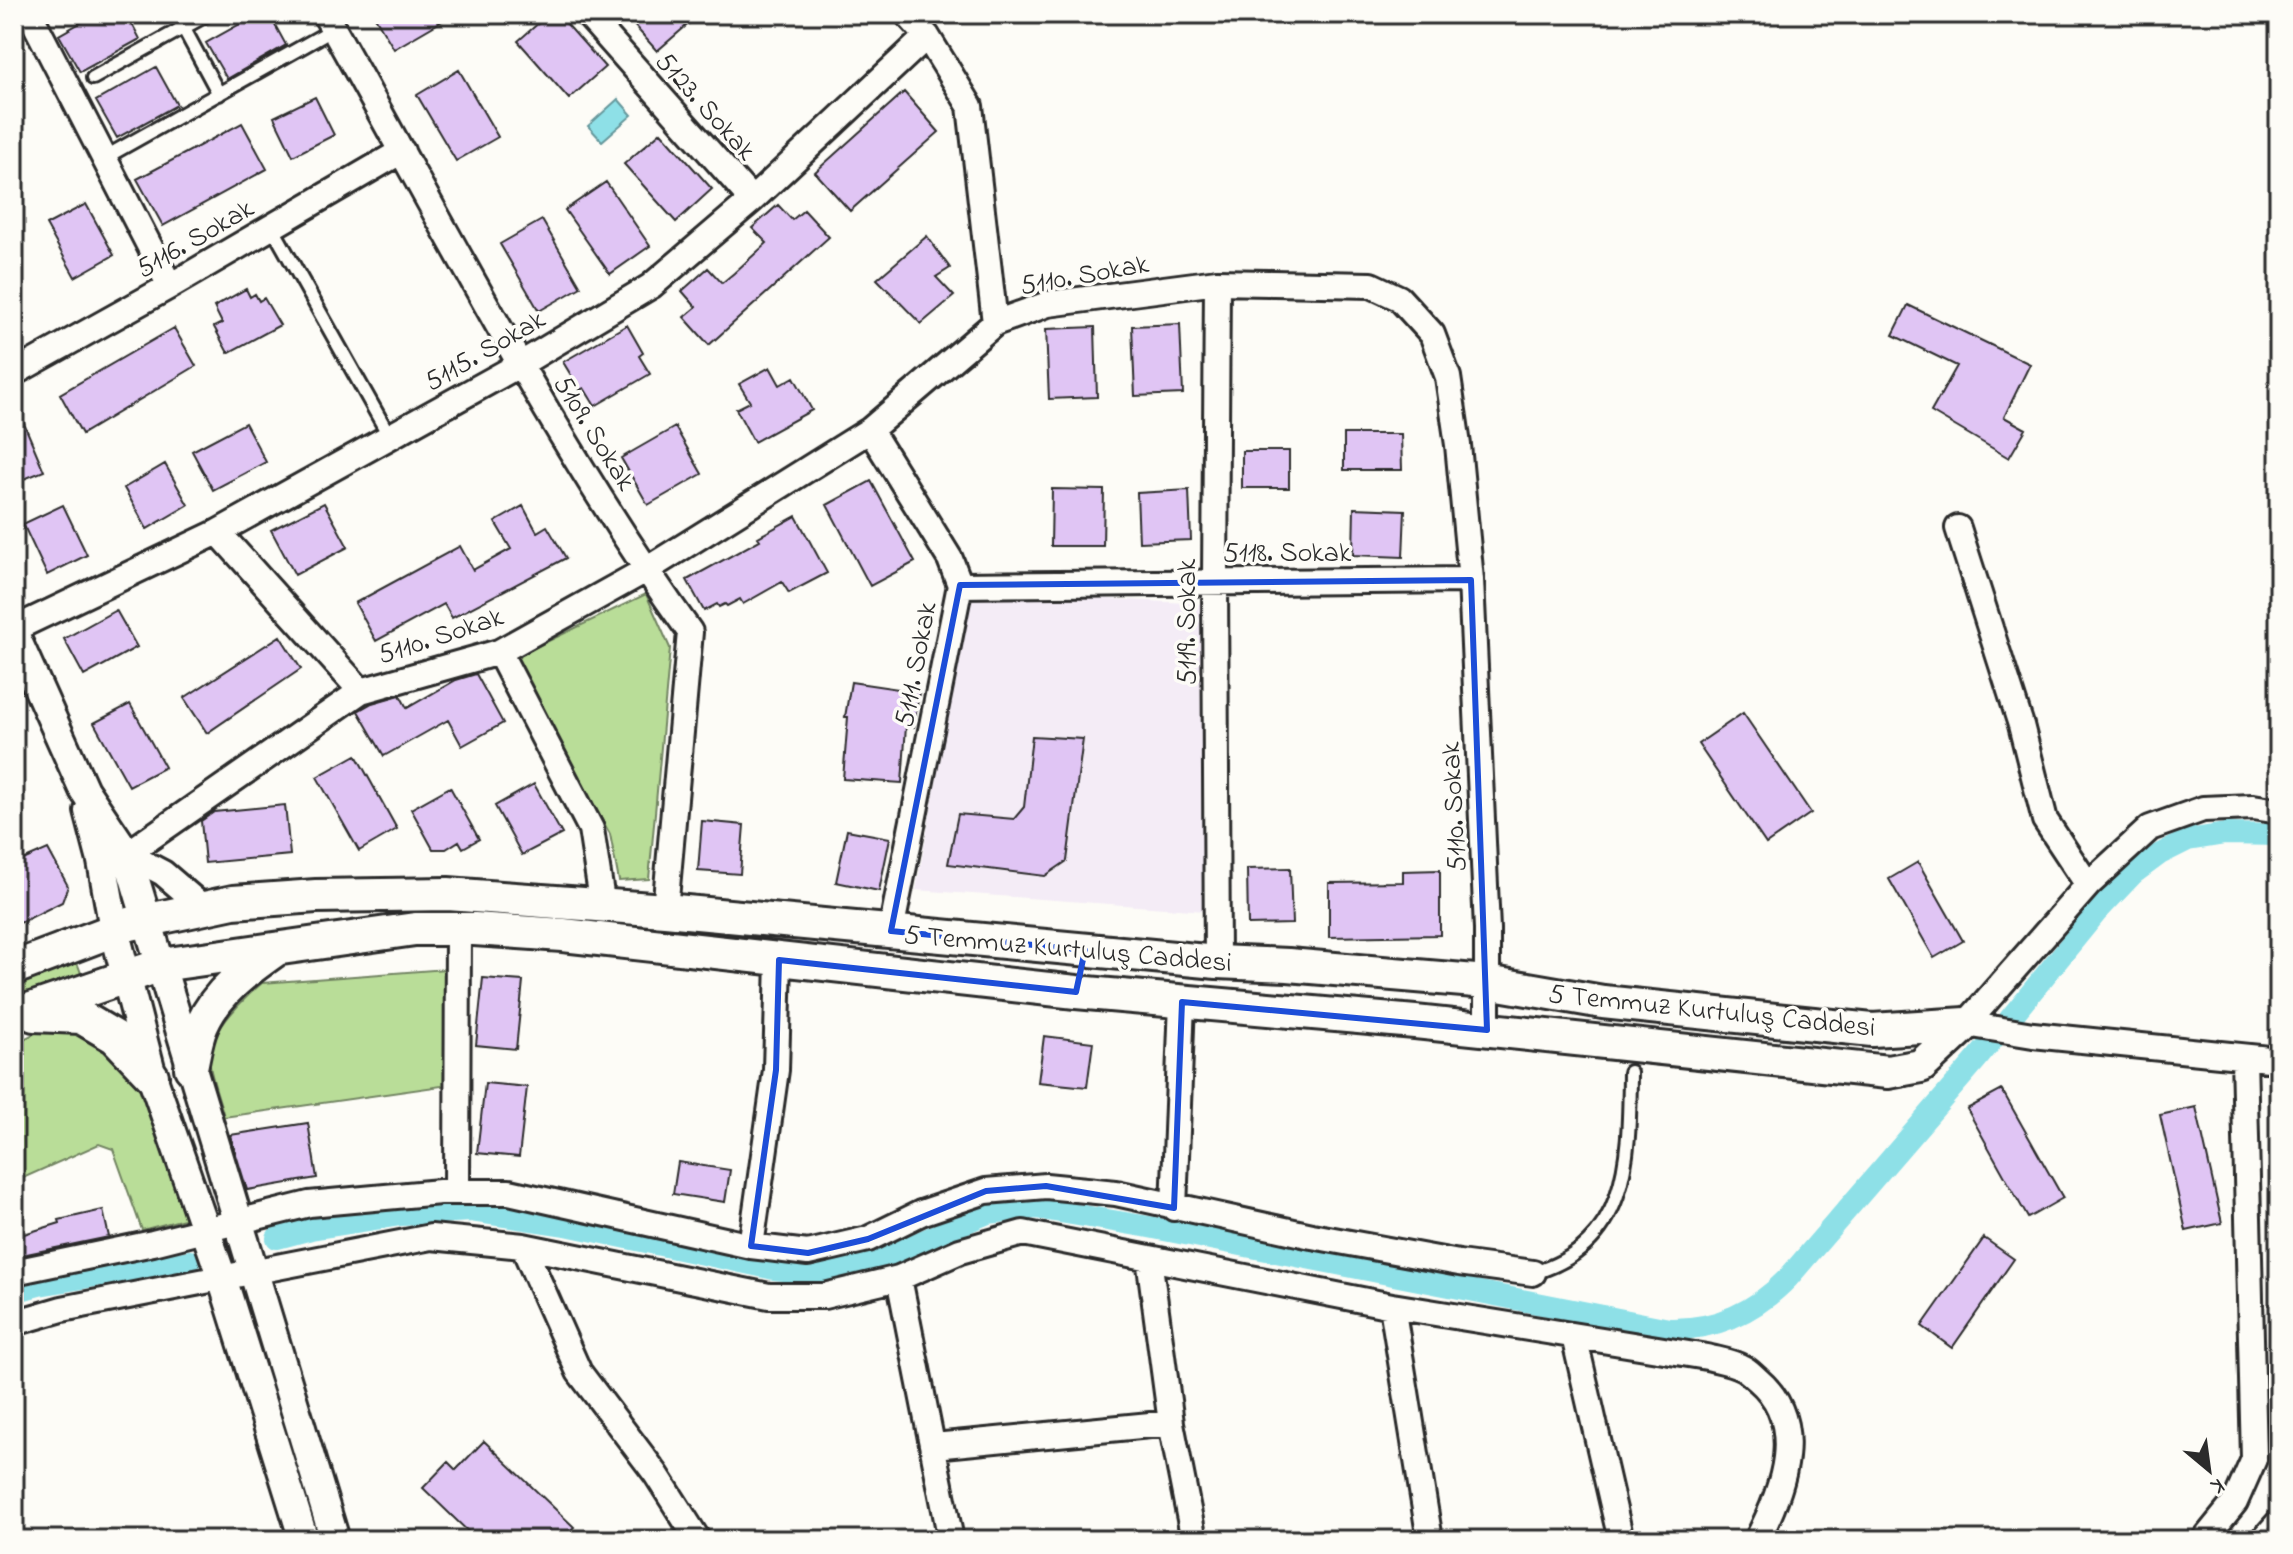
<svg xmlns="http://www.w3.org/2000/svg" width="2293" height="1554" font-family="'Indie Flower',sans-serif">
	<rect width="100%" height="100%" fill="#fdfcf7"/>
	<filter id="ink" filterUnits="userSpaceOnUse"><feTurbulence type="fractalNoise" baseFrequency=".0125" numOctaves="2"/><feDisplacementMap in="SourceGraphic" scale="16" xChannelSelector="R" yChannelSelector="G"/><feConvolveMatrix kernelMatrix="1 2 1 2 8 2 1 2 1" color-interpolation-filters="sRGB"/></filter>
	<g filter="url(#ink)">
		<path fill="#f4ecf6" d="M971 592 1207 604 1205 911 916 890Z"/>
		<path fill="#b9dd98" stroke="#728462" stroke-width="2" d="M646 594 670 648 649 879 619 881 610 834 513 658Z
			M73 952 81 973 14 1007V984Z
			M446 969 449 1085 224 1117C221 1103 207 1067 209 1055 214 1028 242 1000 262 983Z
			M51 1025 77 1029 115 1056 142 1090 188 1218 142 1230 113 1149 99 1144 14 1182V1044Z"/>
		<path fill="#8ee0e7" stroke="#66989c" stroke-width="2" d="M618 99 632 115 602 141 588 126Z"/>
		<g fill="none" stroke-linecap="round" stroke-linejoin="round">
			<path stroke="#8ee0e7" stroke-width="22" d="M277 1238 311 1229 401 1215 471 1211 566 1225 774 1269 817 1273 849 1268 883 1258 988 1213 1036 1208 1149 1227 1669 1329C1717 1330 1755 1312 1788 1278L1977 1059 2096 913 2133 874 2160 854 2188 840 2225 834 2279 835
				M14 1292 39 1285 190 1261"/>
		</g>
		<path fill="#e0c5f4" stroke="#2b2b2b" stroke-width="2" d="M96 14H127L140 39 80 72 59 35Z
			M258 14H269L286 45 227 79 206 43Z
			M373 14H454L394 49Z
			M549 14H558L605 67 569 99 518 41Z
			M624 14H700L657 51Z
			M156 67 177 105 117 138 96 101Z
			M459 70 498 137 456 161 417 95Z
			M904 92 939 132 850 211 815 172Z
			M315 97 334 135 293 156 274 117Z
			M242 123 267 169 163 226 137 179Z
			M661 132 712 189 676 222 624 164Z
			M606 182 650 246 610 274 565 210Z
			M86 204 114 255 75 277 46 225Z
			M778 205 792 220 804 210 829 237 709 345 684 317 696 307 682 291 708 268 722 283 734 273 767 243 752 228Z
			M542 220 581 287 539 311 500 244Z
			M927 236 950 268 936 277 954 296 921 324 877 279Z
			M246 289 250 297 255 294 259 301 264 298 280 325 228 353 214 327 222 323 214 307Z
			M1908 305 2030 364 2004 417 2026 429 2009 458 1931 412 1957 366 1893 335Z
			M1180 324 1183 394 1135 396 1132 326Z
			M627 325 643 353 639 356 650 374 595 406 584 388 580 390 563 362Z
			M1095 327 1097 397 1049 399 1046 329Z
			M174 328 196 366 82 434 60 394Z
			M770 367 780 385 794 377 812 410 754 442 736 409 750 402 739 384Z
			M14 400 44 471 14 483Z
			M245 423 266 462 213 490 192 451Z
			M675 427 702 474 648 505 621 458Z
			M1344 434H1401L1402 470H1344Z
			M1242 451H1289V488H1242Z
			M165 464 188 505 147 529 124 488Z
			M871 481 915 562 870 586 827 505Z
			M1052 489 1104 490 1103 546H1051Z
			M1189 490 1191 540 1139 542 1137 493Z
			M324 503 348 547 295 575 271 530Z
			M63 505 87 555 47 575 23 524Z
			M523 506 537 532 547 526 566 558 452 618 444 604 376 641 355 603 460 546 473 570 511 549 495 522Z
			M1354 508 1405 510 1403 557 1353 555Z
			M796 516 827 573 789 593 782 582 743 604 740 599 727 606 725 604 719 607 717 604 704 611 687 580 760 540 758 537Z
			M116 610 137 647 84 676 64 639Z
			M280 636 301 669 207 733 184 698Z
			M476 674 503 723 462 746 448 720 384 756 358 711 372 703 400 695 407 708 456 680Z
			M851 682 919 692 914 727 906 726 902 783 843 779 848 717H845Z
			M130 704 165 767 129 786 94 723Z
			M1743 713 1811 813 1766 844 1698 744Z
			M1032 736 1083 739 1067 861 1045 876 948 864 958 814 1014 819 1024 807Z
			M356 755 397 829 359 851 317 777Z
			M534 784 562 834 522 855 495 806Z
			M450 787 479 839 463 848 459 841 446 849H433L411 809Z
			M285 805 290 855 205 863 201 821 214 812Z
			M702 821 744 825 740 874 698 871Z
			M847 830 890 838 879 891 836 882Z
			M48 849 68 886 62 902 14 926V864Z
			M1918 862 1963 941 1934 958 1889 879Z
			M1290 868 1292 924 1248 925 1247 869Z
			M1440 870V935L1329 937V883L1403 882V871Z
			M483 978 523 981 516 1049 476 1045Z
			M1044 1036 1093 1042 1087 1087 1038 1082Z
			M485 1083 527 1087 519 1157 477 1153Z
			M2002 1090 2063 1198 2028 1218 1967 1109Z
			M2196 1107 2222 1223 2186 1231 2160 1115Z
			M308 1123 317 1178 247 1190 230 1135Z
			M678 1162 730 1170 725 1202 673 1194Z
			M103 1210 109 1237 17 1256 14 1237 60 1223 59 1220Z
			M1984 1238 2014 1259 1952 1348 1922 1326Z
			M484 1441 574 1527 561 1540H477L423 1488 448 1462 456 1470Z"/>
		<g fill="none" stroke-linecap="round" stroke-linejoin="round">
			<g stroke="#2b2b2b" stroke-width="18">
				<path id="service" d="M176 14 219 94
					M93 78 208 14
					M104 158 334 29
					M272 227 390 437
					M1533 1273C1630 1245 1629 1157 1630 1072"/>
			</g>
			<g stroke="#2b2b2b" stroke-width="30">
				<path id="minor" d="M30 14 170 286
					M325 14C443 222 550 437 690 632L665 910
					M587 14 752 200
					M907 14 927 36 970 106 995 323
					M14 373 170 286 402 151
					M870 430 950 559 960 585 891 931
					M1958 528 2021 725 2045 820 2088 885
					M218 532 361 691
					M960 585 1471 580
					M14 629 218 532 519 365 651 286 752 200 927 36
					M499 652 591 829 603 907
					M205 909 163 873 127 854 361 691 499 652 646 570 870 430 995 323 1048 304 1217 282 1371 285 1399 298 1432 334 1448 377 1458 445 1471 580 1487 929V1030
					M1217 962 1215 582 1217 282
					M1966 1024 2088 885 2150 828 2203 809 2253 807 2279 811
					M1966 1024 2033 1035 2279 1060
					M457 1192 458 929
					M1174 1208 1182 1002
					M523 1246 579 1372 656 1474 698 1540
					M751 1246 776 1070 779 960
					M1149 1258 1171 1423 1194 1540
					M14 1272 153 1243 309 1204 440 1192H509L751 1246 808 1253 868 1239 921 1213 986 1191 1046 1186 1116 1193 1312 1236 1459 1263 1533 1273
					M899 1278 951 1540
					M1392 1306 1430 1540
					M14 1323 62 1309 431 1237 523 1246 769 1296H824L899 1278 960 1251 1023 1233 1392 1306 1707 1357C1718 1360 1733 1362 1743 1368 1748 1370 1753 1376 1758 1380 1808 1423 1783 1490 1757 1540
					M1574 1336 1621 1540
					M934 1446 1171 1423
					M2204 1540 2235 1502 2254 1459 2244 1057
					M2263 1540 2279 1522"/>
			</g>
			<g stroke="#2b2b2b" stroke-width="34">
				<path id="tertiary" d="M14 634 84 790 127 854 335 1540
					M89 811 102 861 114 929 152 1076 222 1278 304 1540"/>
			</g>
			<g stroke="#2b2b2b" stroke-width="38">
				<path id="secondary" d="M14 968 130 924 233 902 316 896 448 894 665 910 1217 962 1288 965 1487 982 1603 1002 1872 1030 1966 1024
					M14 1015 161 965 415 929H474L563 935 1076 992 1415 1022 1888 1072 1921 1066 1966 1024
					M34 1015 81 1017 115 1037 152 1076
					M191 1068C194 1054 196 1038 202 1025 217 991 247 970 277 949"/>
			</g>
			<use href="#service" stroke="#fdfcf7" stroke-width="12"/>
			<use href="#minor" stroke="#fdfcf7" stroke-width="24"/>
			<use href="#tertiary" stroke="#fdfcf7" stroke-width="28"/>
			<use href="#secondary" stroke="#fdfcf7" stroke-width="32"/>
		</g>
	</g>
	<path fill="none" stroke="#1d4ed8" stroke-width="6" stroke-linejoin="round" d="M1471 580 1487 1030 1182 1002 1174 1208 1046 1186 986 1191 868 1239 808 1253 751 1246 776 1070 779 960 1076 992 1085 950 891 931 960 585Z"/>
	<g text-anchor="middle" stroke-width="7" stroke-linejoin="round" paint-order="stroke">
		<g font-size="28" fill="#2b2b2b" stroke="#fdfcf7">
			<text transform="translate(707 105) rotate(48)" y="10">5123. Sokak</text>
			<text transform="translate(194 237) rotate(-30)" y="10">5116. Sokak</text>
			<text transform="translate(1084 273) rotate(-10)" y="10">5110. Sokak</text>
			<text transform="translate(484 349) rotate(-30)" y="10">5115. Sokak</text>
			<text transform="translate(596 432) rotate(58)" y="10">5109. Sokak</text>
			<text x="1287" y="561">5118. Sokak</text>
			<text transform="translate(1185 622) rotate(-90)" y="10">5119. Sokak</text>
			<text transform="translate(440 634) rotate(-18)" y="10">5110. Sokak</text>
			<text transform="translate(914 664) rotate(-79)" y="10">5111. Sokak</text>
			<text transform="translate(1452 807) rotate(-93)" y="10">5110. Sokak</text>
			<text transform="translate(1068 947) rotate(5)" y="10">5 Temmuz Kurtuluş Caddesi</text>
			<text transform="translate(1712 1009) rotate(6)" y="10">5 Temmuz Kurtuluş Caddesi</text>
		</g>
	</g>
	<rect width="2293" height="1554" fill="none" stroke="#fdfcf7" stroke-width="48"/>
	<rect x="24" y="24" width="2245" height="1506" fill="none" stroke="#2b2b2b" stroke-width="3" filter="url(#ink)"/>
	<g transform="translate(2209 1470) rotate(151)" stroke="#fdfcf7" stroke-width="6" paint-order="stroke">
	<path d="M0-6L14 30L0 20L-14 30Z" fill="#2b2b2b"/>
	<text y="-12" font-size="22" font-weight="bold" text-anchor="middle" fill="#2b2b2b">K</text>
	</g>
</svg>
